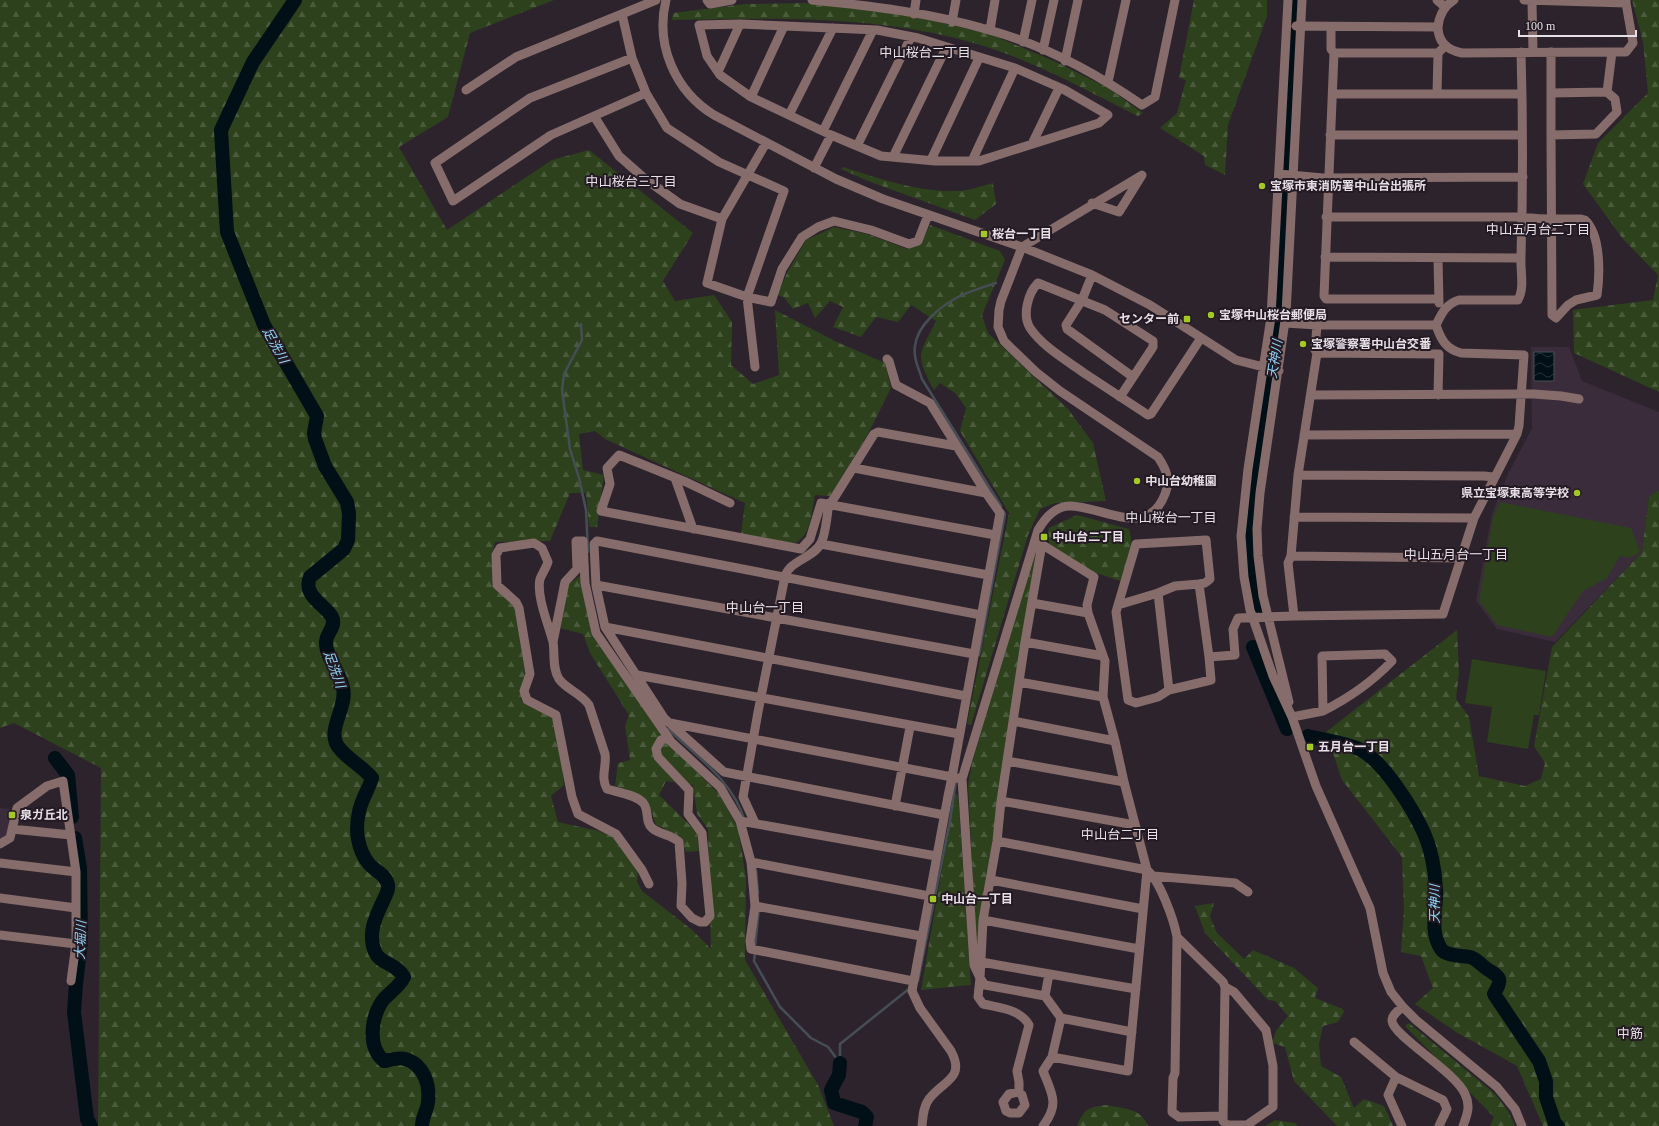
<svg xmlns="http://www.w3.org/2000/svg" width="1659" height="1126" font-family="'Times New Roman','Noto Sans JP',serif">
	<defs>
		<pattern id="forest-firs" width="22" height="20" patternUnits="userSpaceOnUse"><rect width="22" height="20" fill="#2d411c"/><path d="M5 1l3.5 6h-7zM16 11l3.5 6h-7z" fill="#4b5c3d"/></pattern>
		<pattern id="water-waves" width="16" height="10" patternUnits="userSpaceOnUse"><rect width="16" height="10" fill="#010f17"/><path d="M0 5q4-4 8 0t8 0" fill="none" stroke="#263239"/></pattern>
	</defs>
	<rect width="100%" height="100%" fill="#2d232d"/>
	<path fill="#3b2c3b" d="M1531 347H1569L1582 381 1659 412V490L1649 496 1642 552 1555 642 1497 629 1476 601 1492 514 1509 472 1532 428Z
		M0 808 10 809 9 825 6 835 0 839Z"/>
	<path fill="url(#forest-firs)" d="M0 0H554L470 33 448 117 399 147 447 230 552 160 589 150 693 233 663 281 675 301 714 295 732 322 731 365 753 384 779 375 775 310 837 342 885 363 891 388 868 434 830 496 815 495C811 513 812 540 790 544L741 534 745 503 605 439 595 431 579 434 583 470 604 475 597 527H589L586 493H570L550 541 495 542 492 555V585L515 607 525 674 521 700 526 705 552 717 561 760 564 785 551 796 558 822 599 831 615 838 638 871 637 882 642 891 691 929 711 949 708 829 697 814 693 785 666 781 659 795 697 832 699 851 686 852 680 836 656 825 649 804 636 793 615 786 618 763 630 760 625 726 629 715 590 653 583 634 560 628 568 585 581 575 592 636 674 749 719 794 738 828 746 878 745 960 818 1085 834 1126H98L101 768 14 723 0 728Z
		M1194 0H1267V16L1228 125 1225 175 1205 165 1204 156 1160 128 1177 113 1186 80 1179 78Z
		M1632 0H1659V392L1574 353 1573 310 1653 300 1658 275 1623 239 1583 184 1598 143 1648 93 1643 42Z
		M806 3 890 11 990 34 1056 62 1108 88 1143 113 1138 116C1083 89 1029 58 970 42 873 15 771 18 672 20L673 13 745 4Z
		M843 167C880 179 917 192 957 191 968 191 981 186 993 183L996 204 975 220 868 181 841 169Z
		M930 225 1000 251 1005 260 982 315 988 333 1068 409 1093 443 1106 501 1055 503 1040 509 1028 535 971 725 967 724 1009 513 960 431 966 408 955 393 940 383 934 390C915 355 918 356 936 321L911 305 898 322 876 317 861 337 833 327 843 307 830 301 815 318 808 303 793 309 784 297 777 295 788 271 806 240 834 227 867 234 907 249 921 244Z
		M1659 490V1126H1543L1517 1066 1456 1032 1415 1004 1433 988 1421 956 1401 952 1404 911 1402 857 1342 780 1326 732 1457 630 1459 673 1456 699 1469 717 1479 776 1525 786 1541 779 1545 763 1534 746 1552 647 1642 552 1649 496Z
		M1077 515 1129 529 1132 544 1121 581 1093 572 1050 546 1047 534 1049 528Z
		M1036 550 978 944 976 938 968 785 972 763Z
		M955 794 958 795 971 985 921 990Z
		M1214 903 1210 917 1217 933 1244 959 1253 950 1294 968 1318 988 1315 997 1317 999 1343 1009 1344 1012 1338 1022 1323 1026 1319 1044 1321 1066 1341 1077 1354 1108 1364 1099 1384 1106 1393 1126H1337L1294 1081 1285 1047 1272 1043 1276 1031 1288 1016 1275 1001 1268 1000 1205 933 1195 906Z
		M1409 1023 1495 1094 1508 1111 1515 1126H1490L1494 1117 1405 1026Z
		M1106 1105C1124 1109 1140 1107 1148 1126H1077C1085 1108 1087 1108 1106 1105Z
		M1275 1120 1295 1123 1298 1126H1265Z"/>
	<path fill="#2d411c" d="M1500 502 1631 528 1640 552 1630 558 1620 556 1607 578 1583 591 1552 637 1497 625 1479 601 1493 517Z
		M1472 659 1546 671 1539 715H1534L1528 749 1487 742 1492 707 1465 703Z"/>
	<path fill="url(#water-waves)" stroke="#464e55" d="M1534 352H1554V381H1534Z"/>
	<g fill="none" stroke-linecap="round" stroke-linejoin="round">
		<path stroke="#464e55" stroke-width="2.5" d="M996 283C984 287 970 291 958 297 941 306 917 325 915 346 913 358 919 369 922 379L1001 506
			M581 324 582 340 564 374 562 390 570 449 579 478 586 510 588 552
			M979 655 1005 514 1003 511
			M668 729C695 755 733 781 744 819
			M756 870 758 893
			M755 947 759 908
			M755 952 754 961 780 1007 811 1038 828 1047 840 1063
			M918 981 950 821 956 780
			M840 1063V1044L910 988"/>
		<path stroke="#010f17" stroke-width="14" d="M295 0 253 62 221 130 227 232 264 325 317 416 314 433 315 439 325 466 347 502 349 514 348 540 344 549 310 577C302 596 326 605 332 617 337 627 325 634 326 643 326 657 340 673 343 688 348 708 324 732 340 749 349 760 362 766 372 778 369 789 361 800 359 812 355 829 357 849 369 864 375 871 386 874 388 885 389 890 386 895 384 899 376 916 367 933 375 952 380 964 396 963 404 977 400 986 390 992 383 1000 371 1017 367 1047 384 1061 390 1060 399 1057 405 1059 424 1064 430 1085 428 1102 427 1111 422 1117 422 1126
			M1294 19V0
			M1257 610 1250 559 1251 512 1280 317 1293 34
			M1253 647 1287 729
			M1308 736C1323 740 1347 743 1361 750 1384 762 1413 809 1424 833 1432 851 1435 871 1436 889 1437 909 1429 931 1441 949 1447 957 1461 955 1470 957 1477 959 1481 965 1487 969 1502 978 1502 979 1494 994L1539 1061 1546 1081V1097L1555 1124 1558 1126
			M55 758 68 775 72 817
			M75 838 80 868 81 941 76 984 74 1012 87 1119 91 1126
			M840 1063 839 1075 831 1090 834 1103 862 1112 867 1117 865 1126"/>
		<path stroke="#866c6a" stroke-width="9" d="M656 0 622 14 632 58 530 98 435 163 453 201 551 135 646 93 667 128 719 162 784 191 747 297 707 283 722 219 766 143
			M666 0C655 45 675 91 714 115L836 179 883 199 1022 247 1092 275 1150 305 1236 360 1279 371
			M707 0 710 4 732 0
			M812 0C872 6 932 13 989 30 1044 45 1096 73 1142 105L1155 97 1175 0
			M1288 0 1271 317 1248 469 1241 536 1244 577 1250 610 1273 676 1292 717 1316 786 1370 908 1383 973 1391 992 1403 1007 1416 1020 1497 1087 1515 1109 1522 1126
			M1437 0 1445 7
			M1524 0 1626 3V0
			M1532 2 1533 52
			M914 14 916 0
			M952 22 956 0
			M740 24 877 30 918 38 1015 68 1063 89 1108 115 1099 123 979 161H935L881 156 831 135 751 97 720 75 707 56 699 25Z
			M1296 26 1438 27C1439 16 1444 6 1454 0
			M1331 27V49L1334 53 1324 296 1326 299H1438
			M1438 27C1438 42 1447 50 1462 53L1612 52
			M990 30 995 0
			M1023 42 1032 0
			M1043 50 1054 0
			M1551 52V135L1596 134 1617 112 1615 99 1607 92 1612 52H1626L1633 43 1626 3
			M1334 53H1438L1445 46
			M632 58 646 93
			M1065 61 1078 0
			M718 72 740 24
			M1108 82 1126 0
			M466 90 516 57 622 14
			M1551 93 1607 92
			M1333 94H1522
			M1437 94 1438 53
			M751 97 784 26
			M789 115 833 28
			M594 116 619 156 644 178 680 204 722 219
			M823 131 873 30
			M1330 135H1522
			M1032 144 1059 88
			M857 146 911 37
			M893 157 946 48
			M931 160 979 58
			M972 161 1015 68
			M814 168 831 135
			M1279 174 1323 178 1523 177
			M1326 217H1522C1541 220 1562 219 1581 219L1585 220C1601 235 1600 274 1597 295L1576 300 1568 305 1556 318 1552 315 1551 135
			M1325 257 1521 258
			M1438 259 1439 303
			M1092 275 1082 300 1066 325 1067 329 1133 377
			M1285 323 1317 325H1436C1442 313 1446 304 1459 300H1518C1525 288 1520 270 1521 256 1523 188 1523 120 1521 52
			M1317 353 1439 354 1438 395
			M755 367 747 297 771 302 782 269 802 237 818 227 834 221 871 230 909 244 918 241 928 215
			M1311 395 1534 394 1561 396 1579 399
			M1120 397 1153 347V341L1105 310 1038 283C1028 293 1022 315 1030 328 1043 347 1066 360 1084 373 1105 387 1127 401 1148 415L1151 414 1201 338
			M1304 435 1517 434
			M854 468 986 493
			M1298 475 1484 476 1493 477
			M675 478 693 529
			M730 503 686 482 619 455 607 468 610 484 601 511 801 549 810 539 821 503 995 535
			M831 503 874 434 878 432 956 446
			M1294 517 1474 518
			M1038 542 1094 577 1087 605 1088 613
			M821 544 988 575
			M1042 544 1025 642 1001 801 997 841 983 920 980 978 985 985 1045 996
			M1291 556 1460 558
			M596 585 974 654
			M1032 603 1088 613 1105 661 1103 697 1115 741 1124 782 1147 870C1160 881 1174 920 1177 937L1223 982 1225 987 1234 992 1266 1030 1273 1066V1107L1247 1125H1227L1223 1121 1225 987
			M1118 605 1158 593
			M1294 616 1288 563 1291 556 1298 475 1317 353 1315 350 1317 325
			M605 627 966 696
			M553 642 565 582 577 569 576 541H583L585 583 596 633 670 740
			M1025 642 1103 656
			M1209 657 1199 584 1205 583 1210 579 1206 540 1136 544 1116 612 1128 700 1136 703 1158 697 1169 690 1211 680 1209 657 1235 655 1233 629 1238 618 1294 616 1443 614 1474 518 1517 434 1519 426 1524 355 1461 353C1446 349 1441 340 1436 325
			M637 675 959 734
			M1019 682 1103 697
			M1169 690 1158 593 1175 586 1199 584
			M1289 702 1263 596 1258 556 1257 529 1260 493 1286 314 1302 0
			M1292 717 1323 711 1322 656 1385 654 1392 661C1372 682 1349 698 1323 711
			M1013 721 1115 741
			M670 723 952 777 1000 513 986 493 930 403 896 385 889 361 887 359
			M1007 761 1124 782
			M962 779 974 965 980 978 978 997 983 1004C1000 1008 1020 1009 1029 1025L1017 1071 1019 1082V1092L1022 1095 1025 1105 1019 1113H1010L1006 1111 1003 1102 1009 1094 1019 1092
			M1001 801 1135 825
			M895 806 910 727
			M944 815 724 772 664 718 605 627 596 586 594 544 597 541 981 615
			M740 821 936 856
			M755 823 743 797 758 712 785 576C790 560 814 558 821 543 826 534 827 514 829 503
			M12 829 71 835
			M997 841 1147 870 1128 1071 1052 1057 1061 1018 1045 996 1049 974
			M0 844 10 838 17 808 47 786 63 781 76 872V944L0 935
			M751 862 929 896
			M0 863 76 872
			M1153 876 1235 883 1248 892
			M991 880 1143 909
			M649 884 642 870 616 834 578 814 572 797 556 715 527 700 524 691 530 674 519 608 516 602 497 585 496 555 500 548 534 543 542 548 548 562C546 568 542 574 540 579 536 596 549 626 553 642 555 654 552 668 559 679 567 690 581 693 589 705L605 754C607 766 600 777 607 789 617 792 638 795 644 804 649 811 645 822 652 828 660 835 671 834 679 842L682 883 681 906 692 918 700 922H705L710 916 702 833 688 814 689 790 658 757 656 749 661 740 667 738 720 787 740 821 751 862 755 906 750 941 751 949 913 981
			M0 898 76 908
			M755 906 921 936
			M983 920 1139 949
			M1177 937 1175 1073 1173 1078 1172 1112 1179 1117 1223 1116
			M981 962 1136 989
			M71 981 76 944
			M1403 1007C1398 1011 1392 1014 1392 1021 1393 1036 1456 1072 1465 1094 1471 1106 1467 1115 1463 1126
			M1061 1018 1132 1032
			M1354 1042 1396 1077 1443 1100 1447 1109 1439 1126
			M1396 1077 1388 1095 1402 1126
			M922 1126C923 1117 923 1107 929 1099 942 1081 966 1079 951 1051L920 1008 912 991 948 796 952 777 962 779 1038 530C1045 518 1055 506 1070 506 1102 506 1148 540 1165 494 1171 480 1166 469 1158 457L1060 391 1036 372 1012 349 1004 341 998 327 999 310 1001 301 1022 247 1142 175 1119 212 1092 203
			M1043 1126C1060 1104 1052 1094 1043 1071L1052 1057"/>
	</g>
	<g fill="#a4c824" stroke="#231a23" stroke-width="1.5">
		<circle cx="1262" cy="186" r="4"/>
		<rect x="980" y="230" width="8" height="8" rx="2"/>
		<circle cx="1211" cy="315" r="4"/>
		<rect x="1183" y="315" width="8" height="8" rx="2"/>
		<circle cx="1303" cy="344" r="4"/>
		<circle cx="1137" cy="481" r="4"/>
		<circle cx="1577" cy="493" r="4"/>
		<rect x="1040" y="533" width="8" height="8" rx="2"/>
		<rect x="1306" y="743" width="8" height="8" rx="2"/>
		<rect x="8" y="811" width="8" height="8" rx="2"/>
		<rect x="929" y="895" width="8" height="8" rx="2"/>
	</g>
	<g text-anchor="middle" stroke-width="4" stroke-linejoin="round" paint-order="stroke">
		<g font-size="12" font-weight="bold" fill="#e7e0e7" stroke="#231a23" text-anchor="start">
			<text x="1270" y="190">宝塚市東消防署中山台出張所</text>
			<text x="992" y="238">桜台一丁目</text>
			<text x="1219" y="319">宝塚中山桜台郵便局</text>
			<text x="1179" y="323" text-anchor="end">センター前</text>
			<text x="1311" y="348">宝塚警察署中山台交番</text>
			<text x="1145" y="485">中山台幼稚園</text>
			<text x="1569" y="497" text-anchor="end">県立宝塚東高等学校</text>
			<text x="1052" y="541">中山台二丁目</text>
			<text x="1318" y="751">五月台一丁目</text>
			<text x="20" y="819">泉ガ丘北</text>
			<text x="941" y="903">中山台一丁目</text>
		</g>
		<g font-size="13" fill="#e7e0e7" stroke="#231a23">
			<text x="925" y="57">中山桜台二丁目</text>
			<text x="631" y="186">中山桜台三丁目</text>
			<text x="1538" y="234">中山五月台二丁目</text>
			<text x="1171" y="522">中山桜台一丁目</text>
			<text x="1456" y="559">中山五月台一丁目</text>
			<text x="765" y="612">中山台一丁目</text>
			<text x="1120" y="839">中山台二丁目</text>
			<text x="1630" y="1038">中筋</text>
		</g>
		<g font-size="13" font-style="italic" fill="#8fd3f5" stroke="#231a23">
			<text transform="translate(276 345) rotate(61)" y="5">足洗川</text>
			<text transform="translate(1274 359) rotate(-81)" y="5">天神川</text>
			<text transform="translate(335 669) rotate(70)" y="5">足洗川</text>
			<text transform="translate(1434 904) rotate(-90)" y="5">天神川</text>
			<text transform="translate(80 940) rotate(-88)" y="5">大堀川</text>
		</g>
	</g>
	<path d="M1519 30v6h117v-6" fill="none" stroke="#e7e0e7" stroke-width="2"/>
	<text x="1525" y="30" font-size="12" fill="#e7e0e7" stroke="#231a23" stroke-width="3" paint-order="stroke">100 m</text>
</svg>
